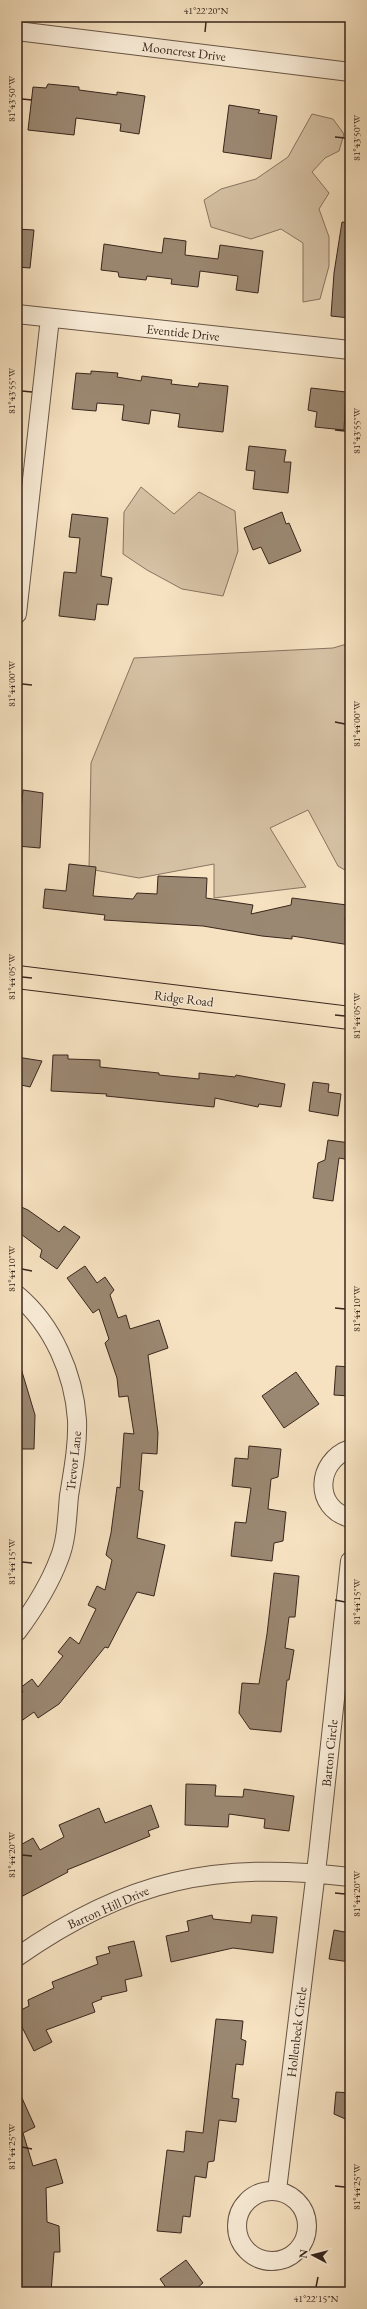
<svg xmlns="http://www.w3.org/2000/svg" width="367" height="2309" font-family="'EB Garamond',serif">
	<rect width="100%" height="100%" fill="#f6e2c1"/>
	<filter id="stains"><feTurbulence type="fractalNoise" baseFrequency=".005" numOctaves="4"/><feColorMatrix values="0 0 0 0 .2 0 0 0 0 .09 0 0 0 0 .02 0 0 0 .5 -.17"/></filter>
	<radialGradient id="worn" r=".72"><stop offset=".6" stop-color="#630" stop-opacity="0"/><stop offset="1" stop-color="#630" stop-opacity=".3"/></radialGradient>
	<path fill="#d6c2a5" stroke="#887461" d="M312 114 333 119 344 134 339 151 325 158 312 172 329 193 319 209 329 237V266L320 299 303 302V243L281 229 251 239 211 227 204 200 221 189 256 179 288 157Z
		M141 487 174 514 199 492 235 511 238 551 223 596 182 589 147 570 123 554 124 512Z
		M350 643V873L338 866 308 810 270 828 306 887 214 898V864L139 878 89 869 91 763 134 658 333 648Z"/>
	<path fill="#9b8872" stroke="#39261d" d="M48 84 79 87V90L117 95V92L145 96 139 134 120 131 121 124 76 118 74 135 28 130 33 87 46 88Z
		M229 105 260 110 258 113 277 116 271 159 223 152Z
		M342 222 350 223V318L331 316 334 273Z
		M17 229 34 230 30 268 17 267Z
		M164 238 186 241 185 255 218 259 220 245 263 251 258 293 236 290 238 276 200 271 198 287 171 284 172 279 147 276 146 280 119 277 118 272 101 270 104 244 162 253Z
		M91 371 118 373 117 377 141 381 142 376 172 380 171 384 198 387 199 383 228 386 223 432 178 427 180 414 151 410 149 424 122 420 124 405 97 403 96 411 72 409 76 373 91 374Z
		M311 388 346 392 344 430 315 427 317 412 308 410Z
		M249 446 286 450 284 462H291L288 493 253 489 255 471 246 470Z
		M282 512 286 524 289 523 301 551 269 564 261 547 253 550 244 528Z
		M72 514 108 518 101 576 112 578 108 605 97 604 95 620 59 616 64 572 76 573 80 538 69 537Z
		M23 790 43 793 40 848 17 846V821H20Z
		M69 864 96 867 93 896 133 899 137 893 157 894 158 876 207 878 206 898 253 905 251 914 291 905 292 898 347 905 345 920 350 921V945L292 936V939L262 936 203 926 104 920 105 915 43 908 45 889 66 891Z
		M53 1055H68V1059L100 1060V1067L159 1073V1075L199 1079V1073L235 1077 236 1075 285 1084 281 1107 259 1104 258 1107 215 1098 214 1107 106 1096 107 1094 51 1091Z
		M17 1057 42 1061 30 1087 17 1084Z
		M313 1082 329 1084 328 1092 341 1094 338 1116 309 1111Z
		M328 1140 350 1143V1160L339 1158 333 1201 313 1198 318 1163 325 1160Z
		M17 1205 28 1210 59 1232 64 1226 80 1237 57 1269 40 1257 42 1250 17 1231Z
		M85 1266 97 1283 105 1277 114 1290 110 1295 118 1318 126 1315 130 1329 159 1320 168 1348 148 1355 158 1433 157 1454 142 1453 139 1490 143 1491 137 1538 165 1545 154 1596 137 1592 108 1648 105 1647 59 1704 38 1718 34 1712 17 1724V1696L23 1692 20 1688 32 1679 38 1687 63 1656 58 1652 70 1637 79 1644 96 1609 88 1605 97 1586 105 1590 112 1560 106 1555 111 1533 117 1487 120 1488 124 1433 134 1434 128 1396 119 1397 117 1378 105 1343 109 1339 99 1309 93 1313 67 1278Z
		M20 1365 35 1415 34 1449H17V1366Z
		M336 1366 350 1367V1396L334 1395Z
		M296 1372 319 1404 284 1428 262 1396Z
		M249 1446 281 1449 278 1477 271 1479 268 1509 286 1512 283 1541 274 1543 272 1561 231 1556 235 1522 246 1523 251 1488 232 1486 235 1458 248 1459Z
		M274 1573 299 1576 295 1617H289L285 1648 294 1650 289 1680H287L281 1732 250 1729 239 1713 242 1683 259 1684 267 1634Z
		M186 1784 216 1785 215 1796 243 1797 244 1789 294 1796 289 1831 264 1828 265 1819 229 1814 228 1827 185 1825Z
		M151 1805 159 1827 148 1831 150 1836 67 1870 68 1872 17 1899V1847L33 1838 40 1850 64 1837 59 1825 99 1808 105 1823Z
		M212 1915 213 1919 251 1923 252 1915 277 1917 273 1953 233 1948 171 1962 166 1936 189 1931 187 1921Z
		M334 1930 350 1933V1962L329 1959Z
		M134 1941 142 1976 125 1980 127 1991 101 1997 102 1999 92 2003 95 2012 46 2030 52 2042 34 2051 17 2017V2012L29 2006 28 2000 54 1988 52 1982 98 1964 96 1957 110 1953 108 1947Z
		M216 2019 243 2021 241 2039 246 2041 243 2065 236 2064 232 2098 239 2099 236 2122 219 2120 214 2161 208 2162 206 2178 195 2176 190 2217 183 2216 181 2233 157 2231 167 2150 184 2152 186 2131 203 2133Z
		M17 2087 35 2127 23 2133 33 2166 56 2159 63 2183 46 2188 47 2222 59 2226 60 2252H54L51 2292H18L21 2254H17Z
		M336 2092 350 2093V2121L334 2114Z
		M186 2260 203 2283 192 2292H169L160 2279Z"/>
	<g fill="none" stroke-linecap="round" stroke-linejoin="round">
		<g stroke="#685546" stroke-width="20">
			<path id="minor" d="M17 31 350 72
				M17 314 350 350
				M17 614 50 318
				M17 1295C53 1325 74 1374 77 1420 78 1445 73 1471 69 1496 67 1516 67 1540 59 1559 49 1586 34 1609 17 1632
				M350 1449C316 1461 313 1508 350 1518
				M17 1957C128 1879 216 1861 350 1877
				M277 2190 318 1855 350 1561
				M237 2226a35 35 0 1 1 70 0a35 35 0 1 1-70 0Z"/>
		</g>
		<g stroke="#39261d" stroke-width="24">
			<path id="primary" d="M17 977 350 1018"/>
		</g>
		<use href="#minor" stroke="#f9ecd7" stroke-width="18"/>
		<use href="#primary" stroke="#f6e2c1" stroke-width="22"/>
	</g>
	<path fill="none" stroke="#39261d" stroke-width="1.5" d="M205 32 206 22M22 99 32 100M335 137 345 138M22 391 32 392M335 430 345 431M22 684 32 685M335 722 345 724M22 977 32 978M335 1015 345 1016M22 1269 32 1271M335 1308 345 1309M22 1562 32 1563M335 1600 345 1602M22 1855 32 1856M335 1893 345 1894M22 2147 32 2149M335 2186 345 2187M316 2287 318 2277"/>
	<g text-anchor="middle" stroke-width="3" stroke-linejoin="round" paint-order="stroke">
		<g font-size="13" fill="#39261d" stroke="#f9ecd7">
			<text transform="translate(184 51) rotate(7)" y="5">Mooncrest Drive</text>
			<text transform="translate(183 332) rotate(6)" y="5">Eventide Drive</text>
			<text transform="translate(184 998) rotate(7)" y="5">Ridge Road</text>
			<text transform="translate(73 1461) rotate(-84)" y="5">Trevor Lane</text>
			<text transform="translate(329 1753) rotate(-84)" y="5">Barton Circle</text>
			<text transform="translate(108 1907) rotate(-24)" y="5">Barton Hill Drive</text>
			<text transform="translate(296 2032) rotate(-83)" y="5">Hollenbeck Circle</text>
		</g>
	</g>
	<rect width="367" height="2309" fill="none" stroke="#f6e2c1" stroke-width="44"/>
	<g transform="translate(313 2255) rotate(277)" stroke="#f9ecd7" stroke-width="3" paint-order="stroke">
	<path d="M0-3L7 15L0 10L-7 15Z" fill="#39261d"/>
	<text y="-6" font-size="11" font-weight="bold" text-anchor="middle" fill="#39261d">N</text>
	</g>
	<rect x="22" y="22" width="323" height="2265" fill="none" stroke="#39261d" stroke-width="1.5"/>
	<g font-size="10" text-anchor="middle" fill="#39261d">
		<text x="206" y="14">41°22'20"N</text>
		<text transform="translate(11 99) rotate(-90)" y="4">81°43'50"W</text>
		<text transform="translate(356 138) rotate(-90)" y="4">81°43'50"W</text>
		<text transform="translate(11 391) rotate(-90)" y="4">81°43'55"W</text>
		<text transform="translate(356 431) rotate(-90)" y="4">81°43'55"W</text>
		<text transform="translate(11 684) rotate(-90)" y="4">81°44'00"W</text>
		<text transform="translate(356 724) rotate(-90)" y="4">81°44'00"W</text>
		<text transform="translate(11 977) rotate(-90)" y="4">81°44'05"W</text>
		<text transform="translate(356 1016) rotate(-90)" y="4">81°44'05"W</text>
		<text transform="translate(11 1269) rotate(-90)" y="4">81°44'10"W</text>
		<text transform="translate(356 1309) rotate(-90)" y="4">81°44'10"W</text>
		<text transform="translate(11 1562) rotate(-90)" y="4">81°44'15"W</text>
		<text transform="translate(356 1602) rotate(-90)" y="4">81°44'15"W</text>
		<text transform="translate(11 1855) rotate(-90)" y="4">81°44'20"W</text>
		<text transform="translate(356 1894) rotate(-90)" y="4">81°44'20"W</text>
		<text transform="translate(11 2147) rotate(-90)" y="4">81°44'25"W</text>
		<text transform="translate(356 2187) rotate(-90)" y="4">81°44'25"W</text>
		<text x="316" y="2302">41°22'15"N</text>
	</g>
	<rect width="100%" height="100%" filter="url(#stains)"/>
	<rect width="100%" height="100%" fill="url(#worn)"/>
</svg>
